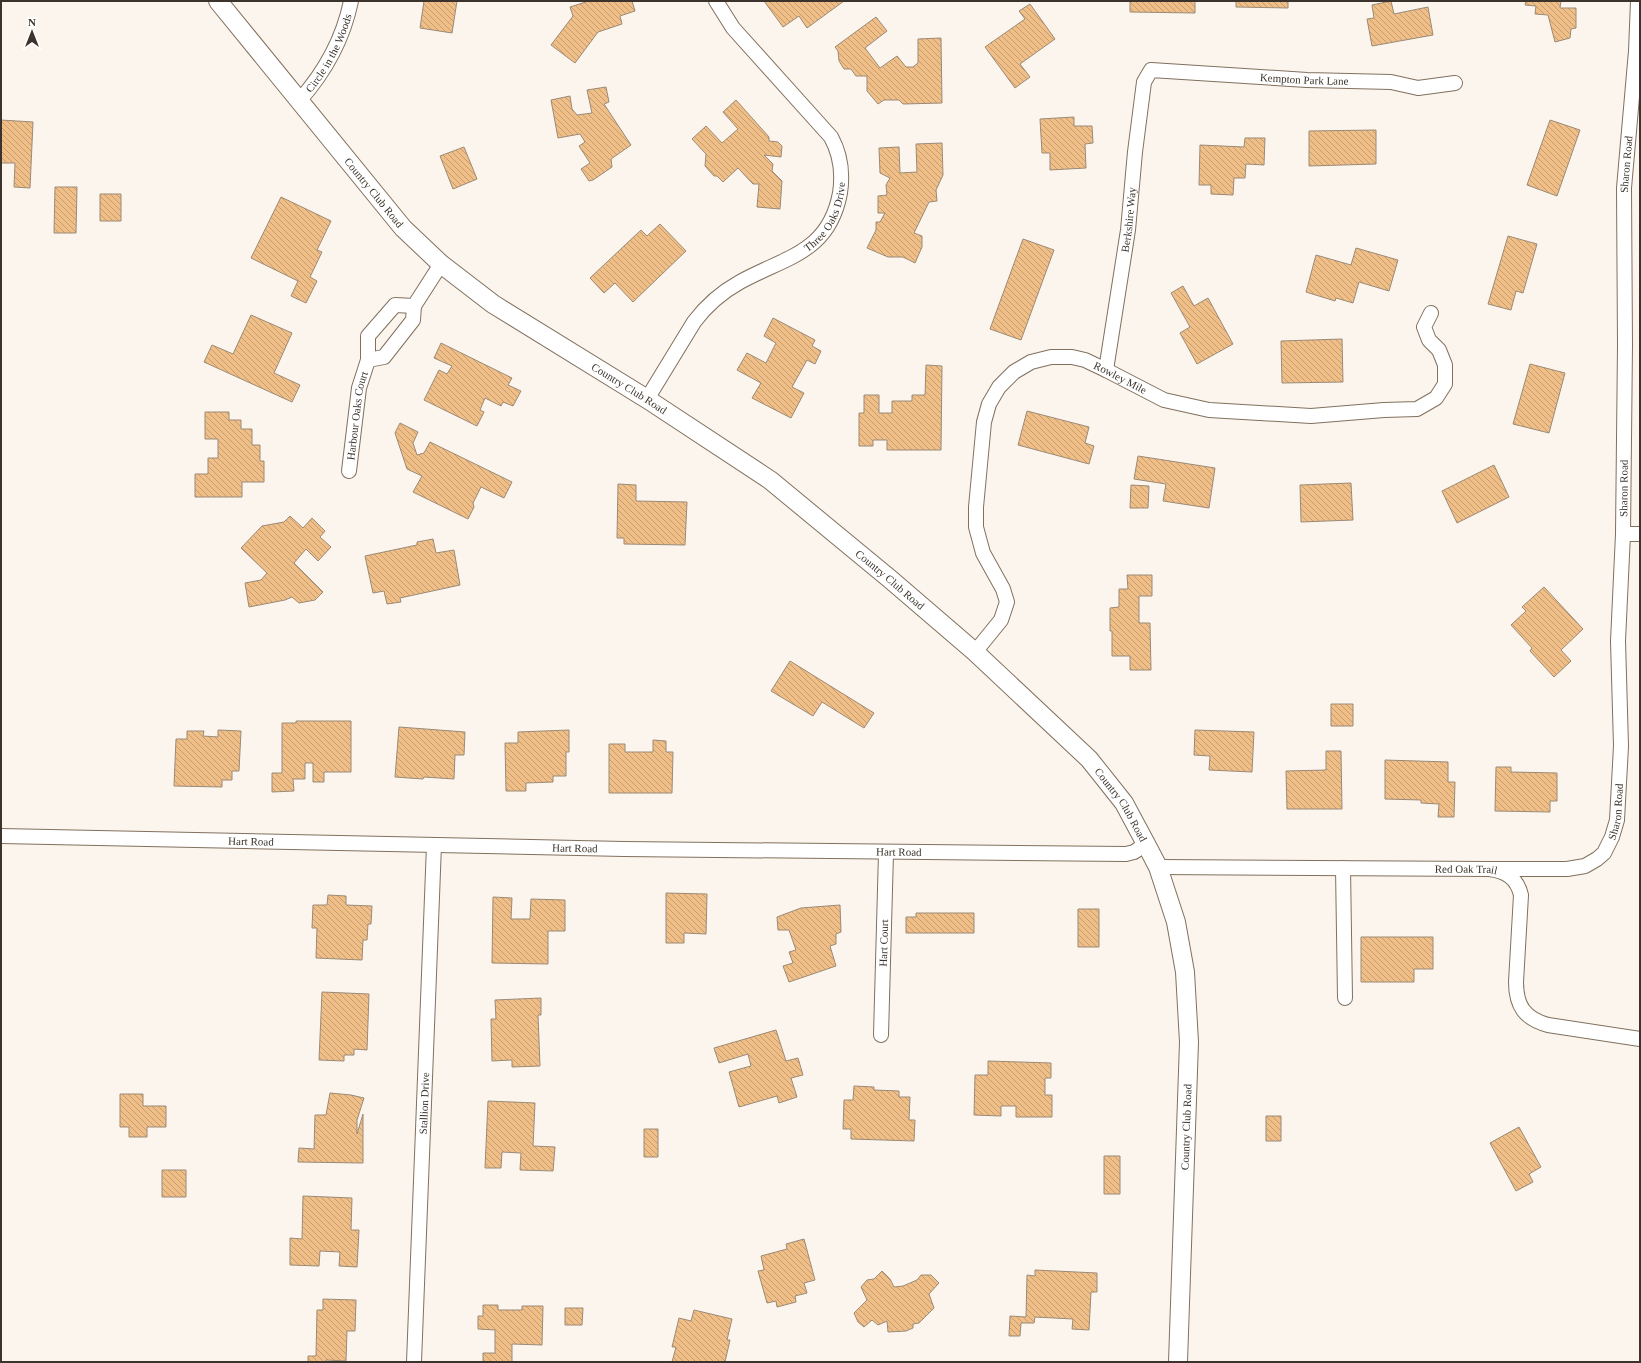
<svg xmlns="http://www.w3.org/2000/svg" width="1641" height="1363" font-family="Georgia,serif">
	<defs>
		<pattern id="building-back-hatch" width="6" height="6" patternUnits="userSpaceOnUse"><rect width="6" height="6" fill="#f0bf87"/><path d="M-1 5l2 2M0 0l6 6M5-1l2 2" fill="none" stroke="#c49c6f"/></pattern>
	</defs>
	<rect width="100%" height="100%" fill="#fcf5ed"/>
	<path fill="url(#building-back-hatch)" stroke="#9b8a77" d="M424 1H457L452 33 420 28Z
		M586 1H632L635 11 620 16 622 24 598 32 575 63 551 45 573 16 570 7 586 2Z
		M764 1H844L807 28 799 16 783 27Z
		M1130 1H1195V13L1130 12Z
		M1236 1H1288V8L1236 7Z
		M1391 1 1394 14 1428 7 1433 35 1372 46 1367 19 1374 18 1372 5Z
		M1526 1H1561L1560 8H1576V28L1571 29 1570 38 1555 42 1548 15 1535 14 1536 6 1525 5Z
		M1030 4 1055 39 1020 64 1030 77 1015 88 985 47 1025 19 1019 11Z
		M876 17 887 31 865 48 880 68 897 56 906 67H913L918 63V39L941 38 942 103 903 104 899 100H884L878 104 867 91V76H856L851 69H844L839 61 838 51 835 47Z
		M606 87 609 102 604 104 631 145 611 159 612 167 593 180 589 181 581 169 590 163 579 146 585 142 580 134 558 138 551 100 570 96 572 109 577 115 592 113 587 90Z
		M736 100 769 137V141L778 142 782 146 781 157 764 155 773 164 772 171 782 181 780 209 757 207 759 184H753L738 168 723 182 717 176H714L705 166 706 154 692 139 706 126 722 143 738 129 723 112Z
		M1074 117V126H1092L1093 143 1085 144 1086 168 1050 170V153H1042L1040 119Z
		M1 120 33 122 30 188 14 187 15 163H1Z
		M1550 120 1580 130 1557 196 1527 185Z
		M1376 130V164L1309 166V131Z
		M1245 138H1265L1264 165 1246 164 1245 178H1234L1233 195 1211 194V185H1199L1200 145 1244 147Z
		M942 143 943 175 936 190 937 201 929 202 914 233 922 236V247L915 263 903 257H888L867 248 876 230V222H880L885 213H878V196L887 195 886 185 890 178 880 173 879 148 899 147 900 173 917 172 916 144Z
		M464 147 477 179 453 189 440 156Z
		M55 187H77L76 233H54Z
		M100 194H121V221H100Z
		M281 197 331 221 317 250 322 252 310 277 317 281 306 303 291 296 298 281 251 258Z
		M660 224 686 251 633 302 615 283 604 293 590 278 641 230 647 236Z
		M1508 236 1537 244 1523 293 1516 291 1511 310 1488 304Z
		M1023 239 1054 250 1021 340 990 329Z
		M1356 248 1398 260 1389 291 1359 282 1353 303 1336 298 1335 301 1306 292 1316 255 1351 265Z
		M1183 286 1194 306 1208 298 1233 344 1197 364 1180 333 1190 327 1171 293Z
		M251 315 292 333 274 373 300 385 292 402 204 362 212 345 233 354Z
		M773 318 815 340 812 346 821 351 815 364 807 360 792 387 804 393 791 418 752 398 761 383 737 370 747 353 766 363 776 343 764 336Z
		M1342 339 1343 382 1282 383 1281 341Z
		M441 343 512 378 508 385 521 391 513 406 503 402 501 406 485 398 480 410 484 412 477 426 424 400 439 370 447 374 452 366 434 358Z
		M1530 364 1565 373 1549 433 1513 424Z
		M926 365 942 366 941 450H887V440H873V446H859V413H864V395H879V413H892V401H912V395H925Z
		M1027 411 1089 427 1085 443 1094 446 1089 464 1018 445Z
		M205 412H229V420H241V429H252V445H260V461H264V482H242V497H195V474H208V458H218V439H205Z
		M400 423 418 432 413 443 417 455 424 453 430 442 512 482 504 498 481 487 473 503 474 507 468 519 413 492 422 476 407 469 395 433Z
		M1138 456 1215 468 1209 508 1163 501 1166 484 1134 479Z
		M1494 465 1509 497 1457 523 1442 491Z
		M1351 483 1353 520 1301 522 1300 485Z
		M618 484 636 485V501L687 502 685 545 624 544V538H617Z
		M1131 485 1149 486 1148 508H1130Z
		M290 516 303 528 312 518 325 531 320 537 331 547 318 561 306 549 294 563 323 592 315 600 299 603 292 597 285 600 249 607 245 583 261 580 267 573 241 548 262 526 284 522Z
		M433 539 436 553 454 550 460 585 400 598 401 602 387 604 384 591 373 593 365 556 417 545V542Z
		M1127 575H1152V596H1139V623H1150L1151 670H1130V656H1112V631H1110V608L1119 607V589H1128Z
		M1544 587 1583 629 1561 650 1571 661 1554 677 1530 651 1532 648 1511 625 1526 611 1522 607Z
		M790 661 874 713 864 728 822 702 813 716 771 691Z
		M1331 704H1353V726H1331Z
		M296 721H351V772H324V782H313V763H305V779H293L294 791 272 792V773H282V723H296Z
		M399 727 465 732 464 755H455L454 779 424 777 423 779 395 777Z
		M218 730 241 731 239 771H232V780H222V787L174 786 176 739H187V731H204L203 736 218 737Z
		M569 730V752H566V776H553V782L526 783V791H506L505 743H518V732Z
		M1195 730 1254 732 1252 772 1209 770 1210 756 1194 755Z
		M653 740 666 741V752H673L672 793H609V744H625V752H653Z
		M1326 751H1341L1342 809H1287L1286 771 1326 770Z
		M1385 760 1448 762V782H1455L1454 817H1438L1439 804 1421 803V800L1385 799Z
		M1496 767H1511V772L1557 773V801H1550V812L1495 811Z
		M666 893 707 894 706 934 684 933V943H666Z
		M328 895 346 896V905L372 906 371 924H368L367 940H363L362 960 316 958 317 928H312L313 905H327Z
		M493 897 512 898 511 919H530L531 899 565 900V931H548V964L492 963Z
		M840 905 841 932 836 934V944L830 946 836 966 789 982 783 966 793 963 789 952 796 950 789 930H778L777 917 801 908Z
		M1078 909H1099V947H1078Z
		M916 913H974V933H906V917H916Z
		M1361 937H1433V969H1414V982H1361Z
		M322 992 369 994 367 1050 354 1049V1055H344V1061L319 1060Z
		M541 998V1015H538L540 1066 512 1067V1060L492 1061 491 1019H496L495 1000Z
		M776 1030 786 1061 798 1058 803 1075 791 1078 797 1097 779 1103 777 1096 739 1107 729 1072 751 1066 748 1054 719 1063 714 1048Z
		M988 1061 1051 1063V1078H1045V1095H1052V1117H1016V1106H1001V1116L974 1115 975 1075H988Z
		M854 1086 874 1087V1090L899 1091V1097H910L909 1120H915L914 1141 851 1139V1129H843L844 1100H853Z
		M330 1093 351 1095 364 1098 357 1120V1134L363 1114V1163L298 1162 299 1148 314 1149 315 1115H326Z
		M120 1094H143V1106H166V1127H147V1137H129V1127H120Z
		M488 1101 535 1103 533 1146 555 1147 553 1171 520 1170 521 1153 502 1152 501 1168H485Z
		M1266 1116H1281V1141H1266Z
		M1519 1127 1541 1167 1529 1174 1533 1182 1516 1191 1490 1143Z
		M644 1129H658V1157H644Z
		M1104 1156H1120V1194H1104Z
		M162 1170H186V1197H162Z
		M303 1196 352 1198 351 1230H359L357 1267 339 1266 340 1252 320 1251 319 1266 290 1265V1238L302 1239Z
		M804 1239 815 1280 804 1283 807 1293 795 1296 796 1302 777 1307 776 1301 767 1303 758 1271 764 1270 761 1256 787 1249 786 1244Z
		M1035 1270 1097 1273V1292H1091L1089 1330 1072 1329 1073 1319 1035 1317 1034 1323H1021L1020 1336H1009L1010 1316 1026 1317 1027 1275 1035 1276Z
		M882 1271 890 1279 894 1287 903 1286 917 1280 921 1275H931L939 1283 929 1294 934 1308 919 1323 913 1324V1328L906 1331 888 1332 887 1321 878 1325 872 1320 864 1327 858 1322 854 1313 867 1300 861 1287 867 1280 874 1279Z
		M323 1299 356 1300 355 1331H347L346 1361 326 1360V1362H308V1356H316L317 1310H323Z
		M483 1305H498V1310H522V1306H543L542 1345 512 1344V1362H524H483V1353H495V1330L478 1329V1316H483Z
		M565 1308H583L582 1325H565Z
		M694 1310 732 1319 727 1340H730L725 1362H672L676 1347H672L679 1318 691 1321Z"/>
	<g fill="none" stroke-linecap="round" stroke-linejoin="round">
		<g stroke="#81705e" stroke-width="16">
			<g id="minor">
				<path id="s1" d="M299 101C325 72 343 40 351 1"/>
				<path d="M368 360 384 357 413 320 414 306 441 264"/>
				<path id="s2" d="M1106 370 1128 230 1135 152 1144 82 1151 70 1307 80 1391 82 1418 88 1455 83"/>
				<path id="s3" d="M647 399 694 322C706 306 722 292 740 282 785 257 829 253 840 193 843 173 841 155 831 137L733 28 716 1"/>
				<path id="s4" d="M349 471 359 388 368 360V336L395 305 414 306"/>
				<path d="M1623 534H1640"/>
				<path id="s5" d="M975 652 1001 620 1007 602 1003 589 983 553 976 527V507L984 422 989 404 999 387 1014 372 1031 362 1051 357H1072L1085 360 1106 370 1164 400 1209 410 1311 416 1384 410 1417 409 1436 398 1445 384V365L1439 350 1429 340 1424 327 1431 313"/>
				<path id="s6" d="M1 836 624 849 1126 854 1134 852 1146 844"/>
				<path id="s7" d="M1158 867 1489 869C1506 871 1517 878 1521 895L1516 982C1516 1006 1525 1019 1548 1025L1640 1039"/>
				<path d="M1343 868 1345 998"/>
				<path id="s8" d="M1489 869H1567L1585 866 1597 859 1604 853 1612 837 1617 820 1621 746 1618 641 1623 534 1625 345 1624 188 1636 51 1638 1"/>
				<path id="s9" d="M881 1035 886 853"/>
				<path id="s10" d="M414 1362 434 845"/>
			</g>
		</g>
		<g stroke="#81705e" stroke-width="20">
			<g id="major">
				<path id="s11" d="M218 1 403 228 441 264 493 304 647 399 770 480 890 579 975 652 1089 759 1124 803 1146 844 1158 867 1176 922 1185 972 1189 1042 1178 1362"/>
			</g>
		</g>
		<use href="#minor" stroke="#fff" stroke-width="14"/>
		<use href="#major" stroke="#fff" stroke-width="18"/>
	</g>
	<g text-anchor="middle" stroke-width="4" stroke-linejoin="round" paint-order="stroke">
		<g font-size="11" fill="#3c342c" stroke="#fff">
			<text dy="4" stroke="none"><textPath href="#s1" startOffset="57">Circle in the Woods</textPath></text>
			<text dy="4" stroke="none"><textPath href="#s2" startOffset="458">Kempton Park Lane</textPath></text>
			<text dy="4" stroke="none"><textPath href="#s8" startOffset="811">Sharon Road</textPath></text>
			<text dy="4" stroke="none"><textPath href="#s11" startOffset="247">Country Club Road</textPath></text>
			<text dy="4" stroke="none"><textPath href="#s3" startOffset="264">Three Oaks Drive</textPath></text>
			<text dy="4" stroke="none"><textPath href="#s2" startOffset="152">Berkshire Way</textPath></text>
			<text dy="4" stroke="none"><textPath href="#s5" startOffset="421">Rowley Mile</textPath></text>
			<text dy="4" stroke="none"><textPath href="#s11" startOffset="571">Country Club Road</textPath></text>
			<text dy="4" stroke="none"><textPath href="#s4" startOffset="56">Harbour Oaks Court</textPath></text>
			<text dy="4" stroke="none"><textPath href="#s8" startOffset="487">Sharon Road</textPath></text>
			<text dy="4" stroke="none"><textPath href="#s11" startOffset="895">Country Club Road</textPath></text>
			<text dy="4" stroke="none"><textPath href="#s11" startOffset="1219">Country Club Road</textPath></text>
			<text dy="4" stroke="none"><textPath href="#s8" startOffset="163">Sharon Road</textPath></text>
			<text dy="4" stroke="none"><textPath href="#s6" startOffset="250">Hart Road</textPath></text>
			<text dy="4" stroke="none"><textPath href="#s6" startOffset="574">Hart Road</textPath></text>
			<text dy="4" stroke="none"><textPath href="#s6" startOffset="898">Hart Road</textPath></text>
			<text dy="4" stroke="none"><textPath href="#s7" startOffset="308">Red Oak Trail</textPath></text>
			<text dy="4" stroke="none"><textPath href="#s9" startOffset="92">Hart Court</textPath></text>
			<text dy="4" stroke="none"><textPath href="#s10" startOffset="259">Stallion Drive</textPath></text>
			<text transform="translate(1186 1127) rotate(-88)" y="4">Country Club Road</text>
		</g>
	</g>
	<rect width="1641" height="1363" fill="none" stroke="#3c342c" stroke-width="4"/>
	<g transform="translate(32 32)" stroke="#ffffff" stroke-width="3" paint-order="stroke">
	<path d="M0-3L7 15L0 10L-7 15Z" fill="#3c342c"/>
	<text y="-6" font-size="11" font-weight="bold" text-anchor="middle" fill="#3c342c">N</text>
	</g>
</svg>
